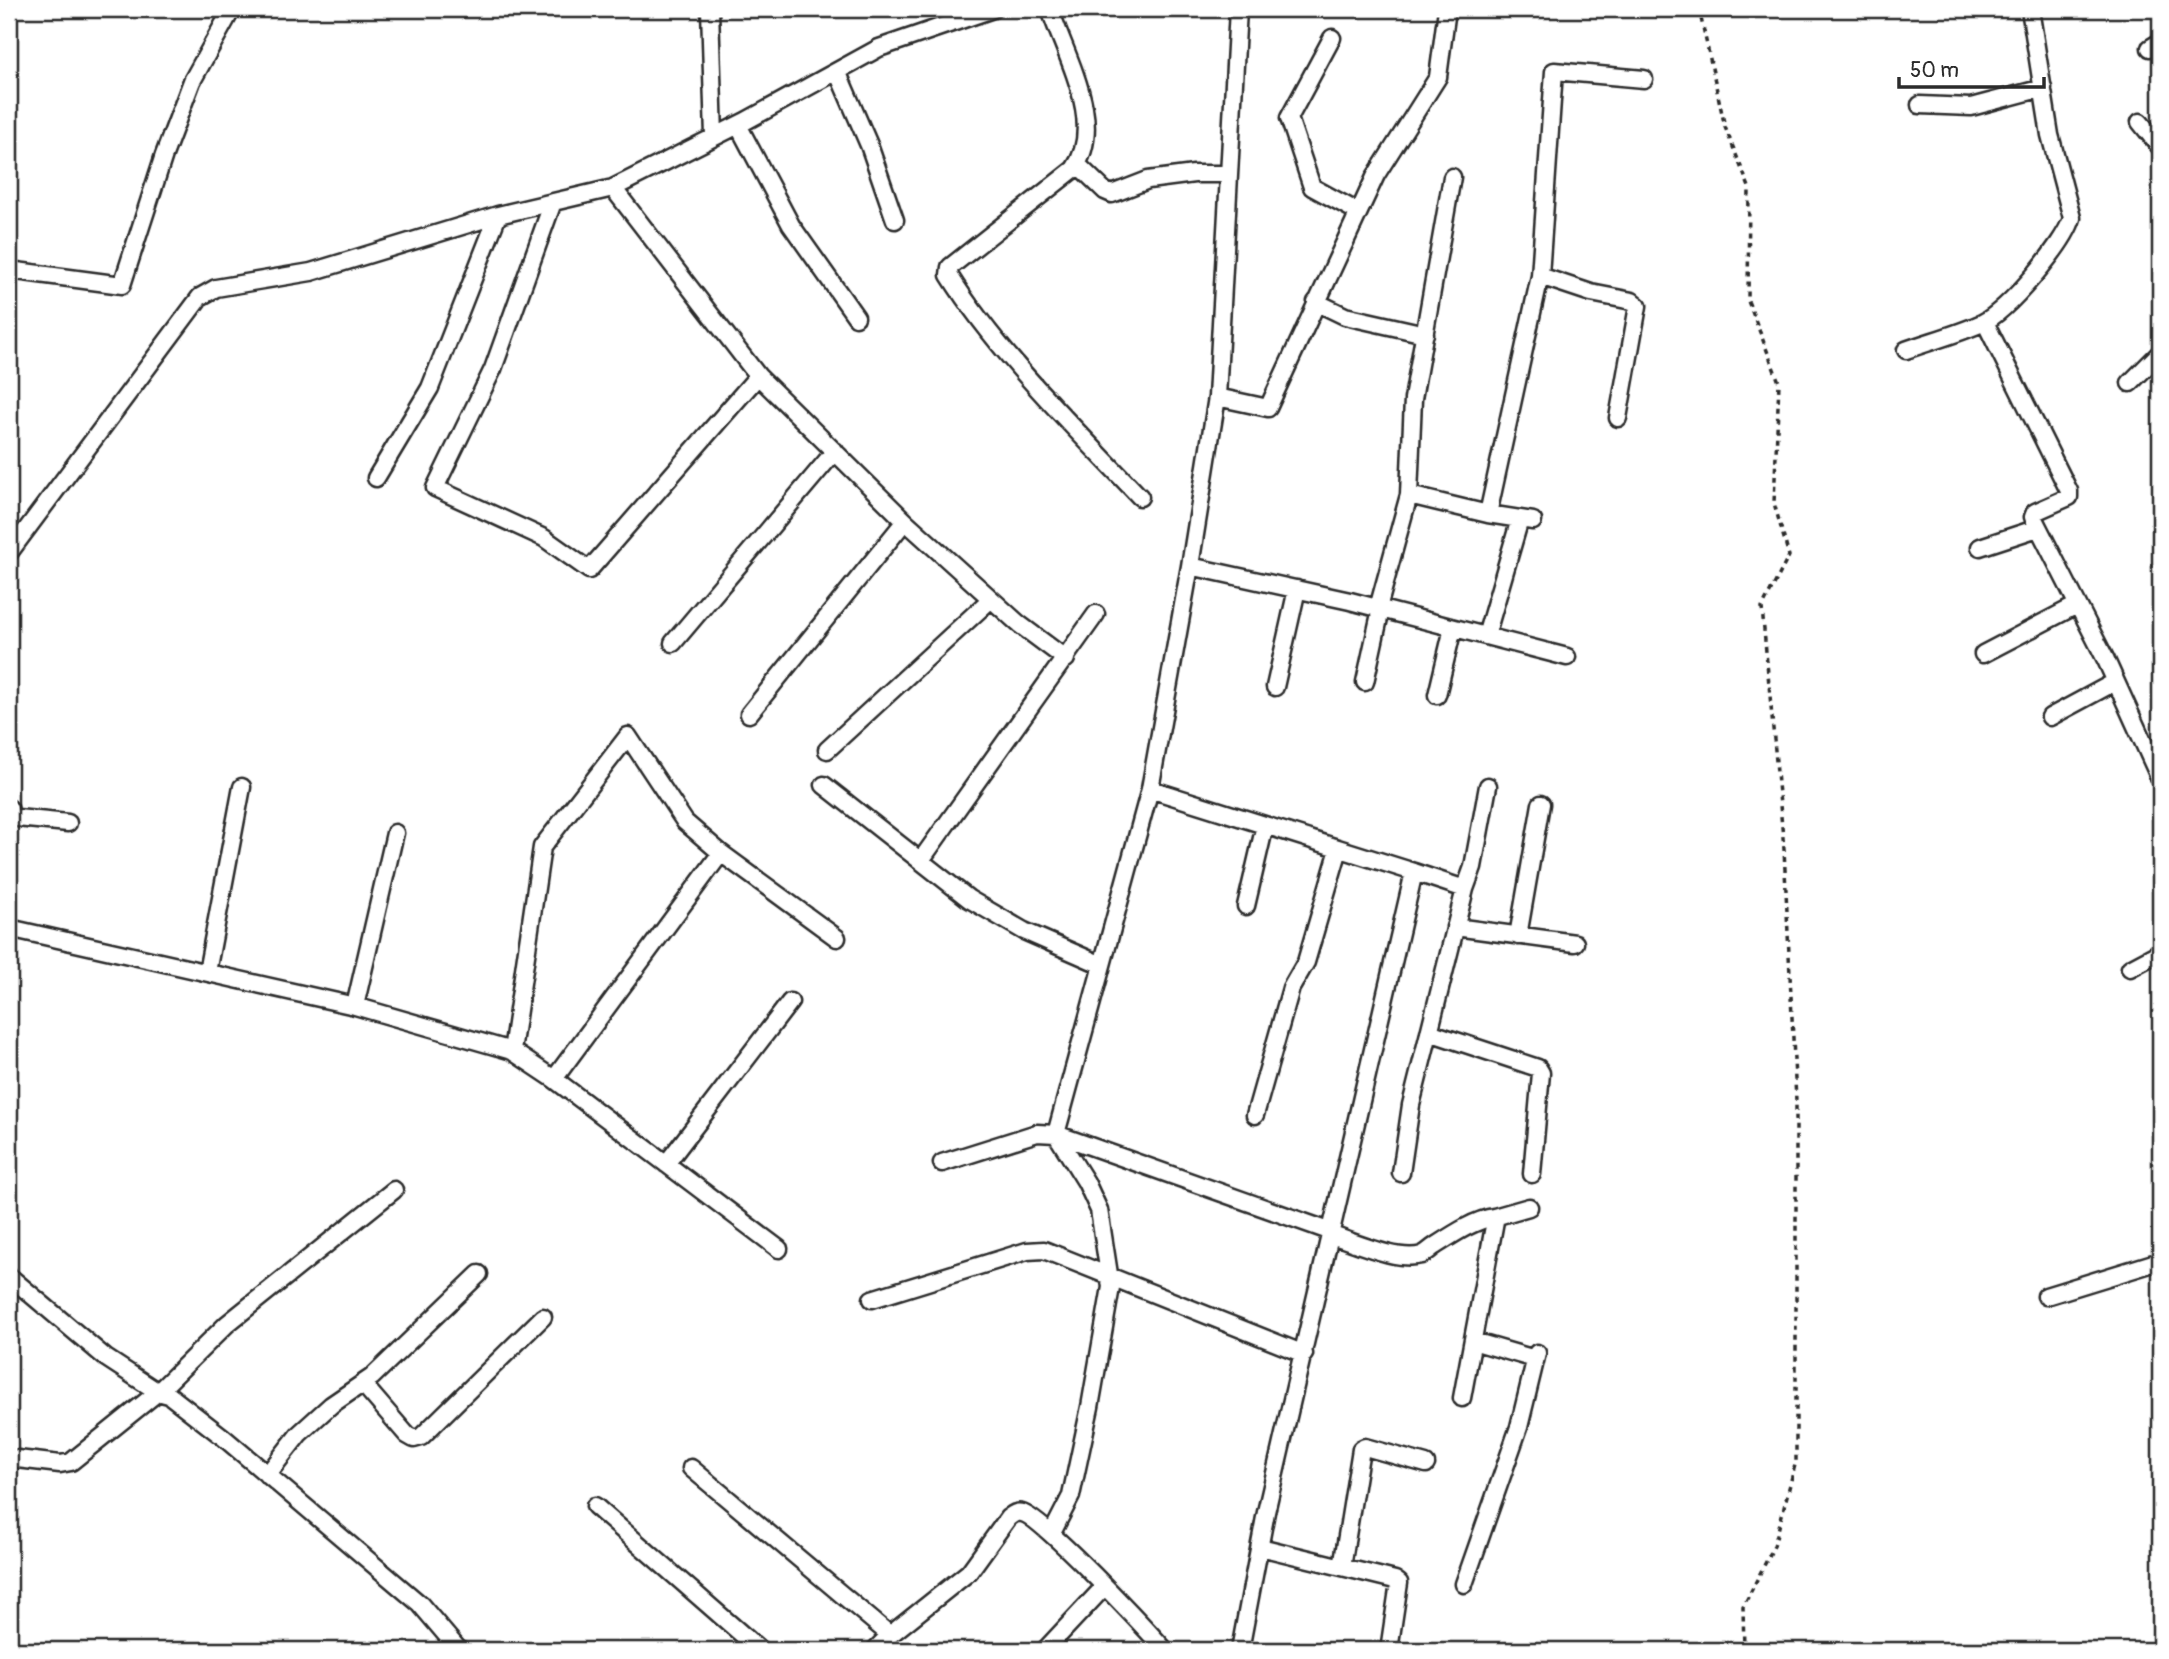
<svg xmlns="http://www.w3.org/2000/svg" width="2169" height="1659" font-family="Pangolin,sans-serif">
	<rect width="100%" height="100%" fill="#fff"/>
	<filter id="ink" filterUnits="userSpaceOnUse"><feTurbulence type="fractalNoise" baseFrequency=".0143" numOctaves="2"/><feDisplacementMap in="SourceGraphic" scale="14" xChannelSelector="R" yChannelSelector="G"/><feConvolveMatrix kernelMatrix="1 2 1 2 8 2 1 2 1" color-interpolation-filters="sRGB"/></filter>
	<g filter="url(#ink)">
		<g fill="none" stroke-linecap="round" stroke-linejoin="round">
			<g stroke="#2b2b2b" stroke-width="21">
				<path id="minor" d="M710 9 714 137
					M1050 9C1065 56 1106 123 1074 169L950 267 949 275C999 355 1075 428 1140 497
					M1238 9 1217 397 1190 566 1150 789 1414 872 1266 1512 1240 1650
					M1332 38 1289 118 1312 187 1358 212
					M2150 48 2160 42
					M837 71 869 145 895 220
					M1920 105 1971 107 2043 88
					M2140 122 2160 147
					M738 125 791 225 856 317
					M1077 164 1105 191 1112 194 1148 180 1194 174H1228
					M613 188 758 376 905 521 1019 624 1066 659
					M553 202 493 369 435 488 544 538 589 570 758 376
					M9 270 122 285 164 155 192 81 232 9
					M1540 276 1591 293 1632 301 1638 306 1618 418
					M1316 302 1345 316 1425 334
					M1985 322 2069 491V497L2035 512 2033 517 2106 660 2160 779
					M1906 350C1931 341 1958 334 1982 323 2007 312 2065 243 2072 218L2050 135 2030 9
					M2130 383 2160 353
					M1217 397 1268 408 1376 175 1438 77 1447 9
					M376 478 430 388 498 215
					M1409 495 1488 514 1533 521
					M1488 514 1540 276 1554 71 1644 79
					M1980 547 2038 528
					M9 553 200 297 216 288 311 272 498 215 613 188 744 122 879 48 993 9
					M1190 566 1350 601 1567 657
					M1378 608 1409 495 1413 399 1452 177
					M1486 636 1520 519
					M673 643 835 451
					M1983 654 2077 605
					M1365 682 1381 609
					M1275 687 1297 589
					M1437 695 1453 628
					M749 714 905 521
					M2050 717 2115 682
					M827 750 991 599
					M824 785 969 899 1024 931 1102 965
					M9 808 11 816 17 818 68 823
					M921 860 1096 614
					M1465 889 1473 867 1488 786
					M1246 906 1265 825
					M1455 927 1575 943
					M9 928 355 1006 512 1051 554 1079 779 1249
					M1518 936 1541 804
					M2130 968 2160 952
					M207 972 242 787
					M355 1006 395 833
					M1429 1032 1538 1068 1541 1073 1532 1174
					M512 1051 542 847 628 736 685 822 721 853 837 938
					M554 1079 721 853
					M1255 1115 1291 988 1306 962 1339 849
					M942 1163 1037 1133 1056 1134 1332 1232
					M666 1164 790 1002
					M1401 1173 1411 1105 1465 889 1414 872
					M1494 1217 1529 1207
					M1331 1235C1355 1242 1397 1262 1422 1255 1427 1253 1430 1249 1435 1246 1452 1235 1474 1220 1494 1217L1495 1221 1462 1398
					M9 1276 106 1358 158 1392 169 1395 223 1437 420 1604 459 1650
					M2046 1296 2160 1261
					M872 1299 1027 1251 1044 1250 1304 1354
					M1473 1341 1535 1359
					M363 1384 407 1435 414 1439 421 1437 543 1317
					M9 1458 60 1464 71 1462 158 1392 227 1324 394 1190
					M691 1468 890 1635
					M267 1475 299 1434 331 1405 372 1377 479 1274
					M595 1506 760 1650
					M1052 1533 1071 1496 1090 1407 1111 1287 1099 1210 1086 1182 1056 1134 1150 789
					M1260 1547 1395 1580 1399 1583 1389 1650
					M1342 1567 1361 1449 1365 1447 1426 1464
					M1464 1584 1519 1427 1537 1353
					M875 1650 890 1635 969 1572 1008 1518C1012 1515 1016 1511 1022 1513 1041 1516 1146 1629 1165 1650
					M1045 1650 1104 1587"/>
			</g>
			<path stroke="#2b2b2b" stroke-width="3.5" stroke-dasharray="5 5" stroke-linecap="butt" d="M1699 9 1725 127 1749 187 1748 301 1779 382 1774 503 1789 556 1762 608 1784 849 1796 1101V1461L1774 1546 1743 1607 1744 1650"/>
			<use href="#minor" stroke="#fff" stroke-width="16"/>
		</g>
	</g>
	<rect width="2169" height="1659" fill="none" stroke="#fff" stroke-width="35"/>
	<rect x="18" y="18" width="2134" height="1624" fill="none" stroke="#2b2b2b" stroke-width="2.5" filter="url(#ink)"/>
	<path d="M1899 77v10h145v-10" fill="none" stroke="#2b2b2b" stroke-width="3.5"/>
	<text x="1910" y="77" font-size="21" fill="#2b2b2b" stroke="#ffffff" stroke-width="5" paint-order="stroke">50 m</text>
</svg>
